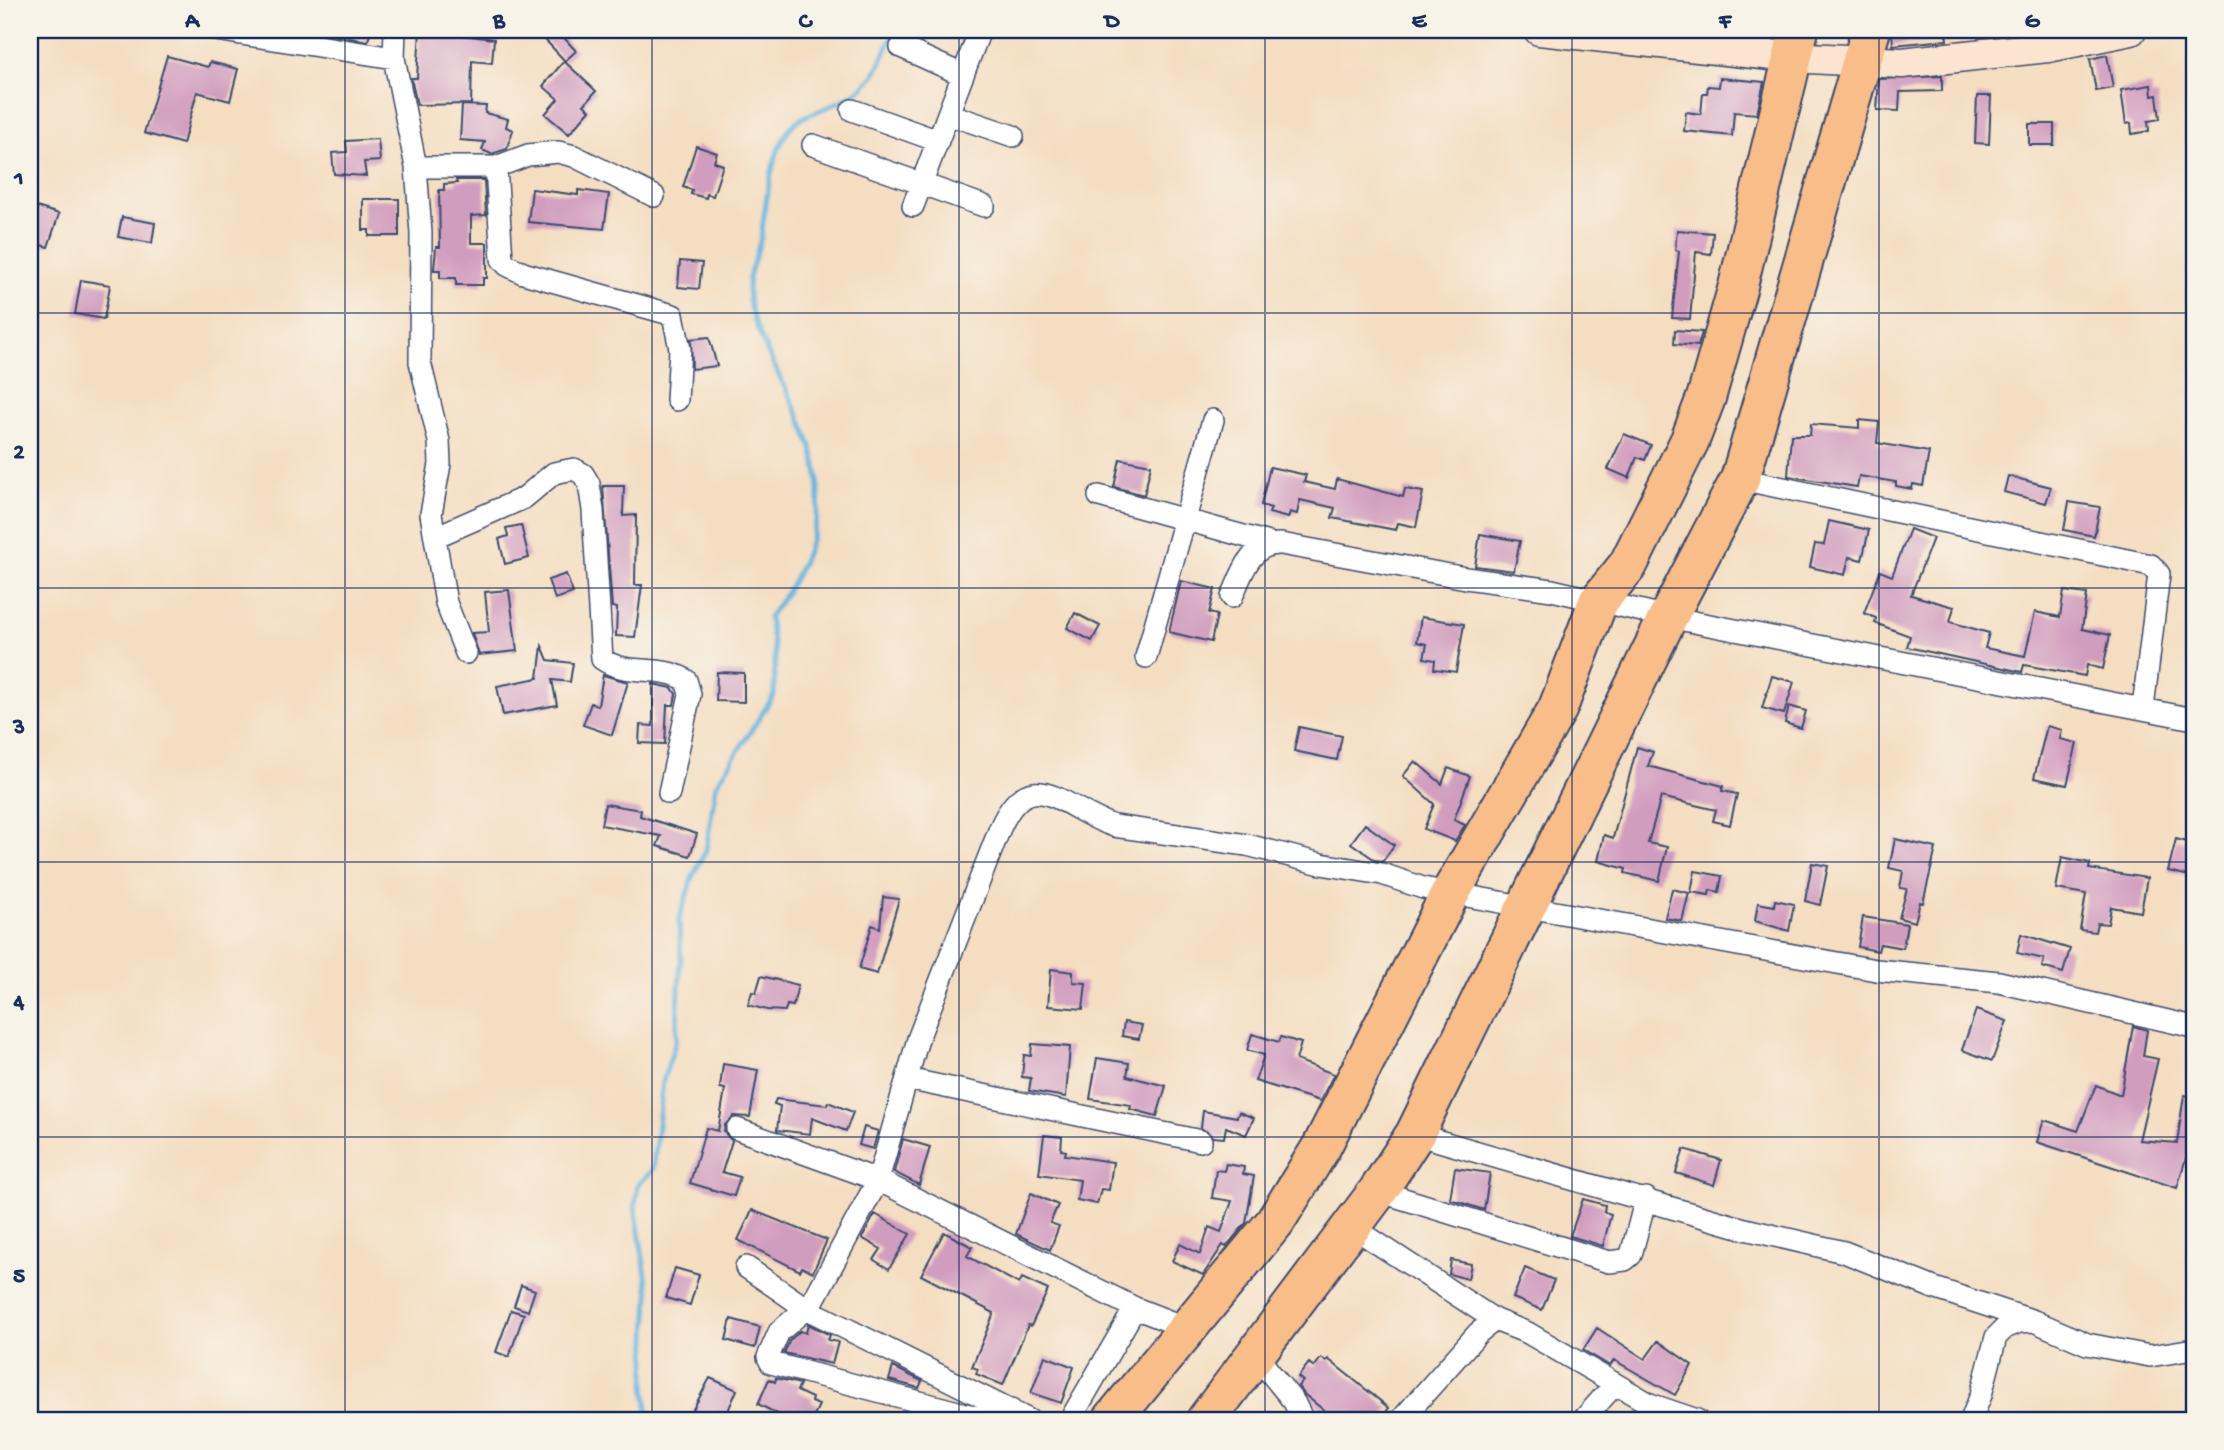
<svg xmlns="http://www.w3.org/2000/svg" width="2224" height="1450" font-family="'Gochi Hand',sans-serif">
	<rect width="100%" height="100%" fill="#f7f3e8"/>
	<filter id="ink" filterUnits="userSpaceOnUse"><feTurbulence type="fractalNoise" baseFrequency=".0143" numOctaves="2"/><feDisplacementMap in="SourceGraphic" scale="14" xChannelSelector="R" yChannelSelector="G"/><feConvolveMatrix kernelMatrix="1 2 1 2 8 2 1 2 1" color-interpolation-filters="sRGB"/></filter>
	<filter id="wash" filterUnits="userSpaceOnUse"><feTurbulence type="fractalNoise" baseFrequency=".00686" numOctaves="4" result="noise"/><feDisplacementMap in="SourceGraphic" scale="28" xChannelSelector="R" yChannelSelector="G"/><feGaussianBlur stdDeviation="1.57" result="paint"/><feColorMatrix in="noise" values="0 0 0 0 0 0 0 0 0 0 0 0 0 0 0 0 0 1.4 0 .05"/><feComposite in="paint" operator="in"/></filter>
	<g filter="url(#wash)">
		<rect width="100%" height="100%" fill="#f4ddc0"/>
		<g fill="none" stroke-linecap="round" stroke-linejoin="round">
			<path stroke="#63b3dd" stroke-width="5" d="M648 1420 645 1382 649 1294 635 1207 638 1185 653 1170 663 1081 676 1040 681 957 679 920 692 878 706 850 716 785 774 695 775 656 769 617C801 576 828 520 816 465 808 427 785 389 768 353 758 331 744 303 749 278 752 264 758 251 761 237 766 205 770 145 796 122 804 115 820 111 830 106 879 84 874 74 895 30"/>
		</g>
		<g id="blocks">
			<path fill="#d19dbf" d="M327 30H371L368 41 326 34Z
				M420 30 494 39 492 63 472 61 471 104 417 105 411 78H417Z
				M536 30H557L576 51 565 61Z
				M1892 30H1946L1947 40 1893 45Z
				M2107 55 2113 88 2096 91 2090 59Z
				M167 56 208 67 210 62 238 69 230 101 197 92 183 144 144 133Z
				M564 61 596 91 584 105 590 110 569 134 545 114 558 99 543 86Z
				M1942 76V91L1900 92 1899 111 1877 110 1879 79Z
				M1720 78 1764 82 1757 114 1734 112 1732 136 1684 131 1686 112 1701 114 1703 93H1707L1708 86 1719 87Z
				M2151 85 2152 96 2157 95 2160 119 2148 121 2149 131 2132 134 2131 123 2126 124 2121 90Z
				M1977 96H1991L1989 144 1975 143Z
				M462 105 486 106 485 113 508 119 506 127 513 130 507 149 491 154 482 150 485 142 460 140Z
				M2029 124H2054V145H2029Z
				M378 139 380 161 364 162 366 176 334 174 332 153 347 152 346 141Z
				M696 146 717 153 714 162 723 165 713 196 707 194 706 198 691 194 692 190 683 187Z
				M456 180H484L486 215 471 216V243H487V278H483V285H456V278H440V270H434L436 247H440L439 190H444V184L457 183Z
				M532 189 578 195V190L609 194 604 229 528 222Z
				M363 199H399V236H369V230H363Z
				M30 205 59 214 48 247 30 242Z
				M122 217 155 223 152 243 118 237Z
				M1677 230 1713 233 1711 254 1696 252 1690 319 1672 318 1679 251 1675 250Z
				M680 261 702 263 699 289 678 287Z
				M81 280 110 285 104 319 75 314Z
				M1675 330 1702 332 1698 346 1674 344Z
				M709 337 717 366 692 369 691 339Z
				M1859 420 1879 422 1877 443 1929 452 1923 486 1913 484 1912 489 1896 486V482L1859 476 1857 487 1788 476 1791 435H1810L1811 424 1859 428Z
				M1624 434 1651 445 1645 460 1637 457 1629 478 1608 469Z
				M1120 459 1151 465 1144 495 1114 487Z
				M1270 467 1306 475 1304 482 1335 489 1337 479 1403 497 1405 489 1423 492 1416 527 1398 523 1396 530 1332 518 1335 508 1300 500 1297 514 1290 512 1288 518 1269 513 1271 508 1261 505Z
				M2008 476 2051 487 2046 503 2004 492Z
				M603 486H624L623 516 636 515 635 585H642L635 637 616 636 617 608 612 607Z
				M2069 502 2100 507 2094 536 2064 530Z
				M1829 521 1869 530 1862 560 1849 557 1845 575 1810 567 1815 544 1824 545Z
				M521 525 529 558 505 564 499 539 508 536 506 528Z
				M1910 529 1933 538 1911 595 1954 607 1950 622 1989 633 1985 648 2025 656 2035 612 2060 617 2064 591 2087 594 2082 629 2110 635 2103 669 2087 665 2085 676 2024 665 2022 672 1907 647 1910 636 1875 623 1876 618 1864 613 1880 571 1892 576Z
				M1480 534 1520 541 1514 571 1475 566Z
				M566 574 573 593 555 599 548 580Z
				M1181 581 1215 589 1209 613 1217 615 1211 642 1169 632Z
				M509 590 517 651 479 655 472 633 489 632 485 592Z
				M1075 613 1100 626 1092 641 1067 628Z
				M1421 617 1464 624 1456 672 1434 669 1435 660 1424 658 1427 644 1417 642Z
				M542 646 548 660 573 663 570 682 552 680 557 705 503 715 497 686 538 678Z
				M717 672 744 673V702L716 701Z
				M603 675 628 682 612 735 583 725 591 703 598 706Z
				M1772 676 1794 682 1784 714 1762 708Z
				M653 684 672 688 676 694 674 705H667L665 744 639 743 640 725 653 726Z
				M1789 706 1806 711 1801 728 1785 723Z
				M2047 726 2062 730 2060 739 2077 743 2067 785 2034 778Z
				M1299 727 1342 736 1337 760 1294 751Z
				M1637 747 1653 752 1648 766 1723 786 1722 791 1737 794 1730 825 1713 821 1716 810 1661 797 1648 843 1667 847 1659 881 1625 873 1626 869 1598 861 1604 835 1613 838Z
				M1415 761 1442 784 1448 768 1470 776 1454 820 1465 825 1455 841 1424 829 1434 804 1403 776Z
				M605 804 641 810 640 816 697 834 690 856 657 846 661 836 601 825Z
				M1365 824 1394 845 1383 861 1375 860 1351 843Z
				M1895 839 1936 848 1923 903 1920 902 1915 922 1899 918 1907 889 1900 888 1903 871 1889 868Z
				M2176 839 2194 844V877L2168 871Z
				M2062 857 2090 863 2089 869 2147 878 2141 912 2111 907 2108 924 2097 923 2095 932 2080 930 2086 894 2056 889Z
				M1812 863 1828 866 1820 905 1805 901Z
				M1695 871 1722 876 1719 892 1710 890 1709 895 1691 892Z
				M1672 889 1689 893 1682 921 1665 918Z
				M883 897 899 899 877 974 859 969 872 925 880 928Z
				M1775 900 1794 904 1789 931 1755 921 1758 903 1774 906Z
				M1863 917 1907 924 1903 948 1880 944 1878 951 1858 947Z
				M2021 934 2070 949 2063 973 2042 967 2044 959 2017 953Z
				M1051 969 1073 972V982L1086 983 1083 1009 1048 1006Z
				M761 976 798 985 793 1006 787 1005 785 1011 767 1010 748 1005 752 992 756 993Z
				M1976 1010 2007 1021 1992 1061 1962 1050Z
				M1124 1022 1142 1025 1139 1039 1122 1036Z
				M2133 1026 2147 1030 2143 1056 2158 1059 2139 1140 2177 1143 2184 1095 2194 1097 2190 1158H2186L2177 1188 2037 1142 2044 1120 2078 1131 2096 1085 2121 1095Z
				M1252 1034 1279 1042 1281 1037 1301 1043 1296 1060 1334 1074 1320 1101 1255 1081 1264 1055 1247 1050Z
				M1032 1044 1070 1047 1066 1097 1029 1091 1031 1078 1022 1077 1024 1055 1031 1056Z
				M1097 1058 1129 1063 1127 1076 1166 1086 1157 1116 1130 1109 1131 1105 1090 1099Z
				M723 1064 758 1070 750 1117 734 1116 725 1125 724 1132 732 1141 722 1172 740 1177 734 1196 690 1183 706 1128 718 1131 725 1089 720 1088Z
				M776 1099 827 1105 828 1102 853 1112 846 1131 812 1118 810 1134 777 1130 780 1106 774 1104Z
				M1203 1111 1237 1117 1239 1112 1254 1118 1246 1135 1226 1127 1224 1138 1213 1137 1201 1128Z
				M864 1127 878 1131 873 1149 859 1145Z
				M1044 1135 1062 1137 1061 1150 1066 1151 1065 1155 1113 1162 1109 1190 1101 1189 1097 1204 1077 1200 1080 1180 1039 1174Z
				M903 1139 930 1147 919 1185 894 1172Z
				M1684 1149 1721 1160 1714 1185 1676 1173Z
				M1226 1164 1244 1167 1243 1174 1254 1176 1246 1223 1226 1247 1223 1245 1203 1275 1172 1261 1180 1244 1200 1254 1209 1227 1221 1232 1232 1201 1212 1198 1216 1170 1224 1171Z
				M1455 1168 1490 1173 1484 1210 1450 1199Z
				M1031 1193 1058 1205 1050 1223 1059 1226 1050 1250 1016 1234Z
				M1583 1199 1605 1205 1604 1212 1611 1214 1603 1246 1570 1236Z
				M752 1210 827 1240 813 1272 802 1267 800 1271 738 1240Z
				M875 1214 910 1234 889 1269 874 1260 881 1249 862 1238Z
				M944 1232 972 1247 967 1256 1019 1284 1022 1278 1048 1290 1031 1326 1028 1325 1003 1385 976 1374 978 1369 972 1367 994 1313 921 1275Z
				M1451 1260 1471 1264 1468 1279 1449 1274Z
				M675 1268 699 1275 690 1305 666 1298Z
				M1525 1268 1554 1280 1542 1310 1513 1298Z
				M521 1285 535 1290 528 1311 514 1306Z
				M511 1310 524 1314 509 1357 496 1352Z
				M731 1319 760 1327 755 1348 726 1340Z
				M808 1324 830 1335 828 1340 838 1342 832 1364 784 1353 790 1340 800 1331 806 1333Z
				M1597 1328 1645 1359 1658 1341 1692 1365 1675 1395 1614 1360 1610 1366 1583 1350Z
				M1045 1356 1074 1367 1061 1403 1031 1393Z
				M1321 1358 1326 1361 1328 1359 1389 1408 1380 1420H1336L1305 1395 1298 1386 1303 1381 1298 1377 1309 1363 1314 1367Z
				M893 1367 922 1381 919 1388 889 1380Z
				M710 1378 737 1390 724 1420H699L700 1415 692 1411Z
				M776 1378 800 1384 797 1391 812 1398 811 1402 819 1405 812 1420H789L758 1404 769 1379 775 1382Z"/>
		</g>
	</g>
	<g filter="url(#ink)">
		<use href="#blocks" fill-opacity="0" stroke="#3c496d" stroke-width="2"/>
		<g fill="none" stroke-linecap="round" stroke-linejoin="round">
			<g stroke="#3c496d" stroke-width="24">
				<path id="street" d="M216 30 394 58
					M395 30 394 58 416 167 421 233 420 362 439 441 440 464 431 514 446 603 466 653
					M901 47 963 75
					M852 110 938 141
					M948 114 1013 136
					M813 145 984 206
					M416 167H496L528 155 558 152 574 156 654 196
					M496 167 502 259 507 265 523 273 673 315 680 349 677 400
					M913 206 980 30
					M1740 479 2151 565 2159 574 2143 708
					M1099 496 1269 543
					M435 537 524 498 554 473 574 469 583 474 589 484 593 510 602 659C627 677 661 664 686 680L690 694 669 793
					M1232 597C1242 573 1251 542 1281 544L1466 578 1552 590 1668 617 2194 719
					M1146 657 1213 420
					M907 1079 1201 1141
					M737 1129 878 1180 1135 1308 1189 1329
					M1415 1134 1745 1229 1844 1252 1934 1288 2034 1321
					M1378 1191 1609 1262 1625 1260 1631 1255 1646 1198
					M1351 1226 1495 1320 1528 1333 1650 1404 1697 1420
					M746 1267 807 1309 1029 1420
					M1255 1354 1294 1402 1303 1420
					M1011 1410 996 1416 977 1417 771 1363 768 1357 779 1332 812 1303 878 1180 918 1039 1000 828C1031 758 1065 811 1114 826L1247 845 1321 864 1382 874 1423 888 1876 970 1999 982 2194 1027
					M1070 1420 1135 1308
					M1401 1420 1478 1333 1495 1320
					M1583 1420 1615 1384
					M1971 1420 1981 1395 1996 1337 2005 1328 2019 1322 2034 1321 2087 1344 2150 1356 2194 1349"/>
			</g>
			<g stroke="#3c496d" stroke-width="33">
				<path id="secondary" d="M1539 30 1790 57 1902 63 2048 47 2131 30"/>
			</g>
			<g stroke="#3c496d" stroke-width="42">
				<path id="highway" d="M1112 1420 1275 1222 1322 1146 1451 892 1558 708 1598 602 1628 565 1690 440 1706 398 1738 286 1799 30
					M1206 1420 1378 1191 1415 1134 1668 617 1740 479 1871 30"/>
			</g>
			<use href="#street" stroke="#fff" stroke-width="21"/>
			<use href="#secondary" stroke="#fce5d0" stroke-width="30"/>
			<use href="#highway" stroke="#f8bd89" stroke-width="38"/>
		</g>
	</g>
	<path fill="none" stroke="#1b2f5e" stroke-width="2" stroke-opacity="0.55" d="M345 30V1420M652 30V1420M959 30V1420M1265 30V1420M1572 30V1420M1879 30V1420M30 313H2194M30 588H2194M30 862H2194M30 1137H2194"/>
	<rect width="2224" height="1450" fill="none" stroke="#f7f3e8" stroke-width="77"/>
	<rect x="38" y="38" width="2148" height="1374" fill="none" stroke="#1b2f5e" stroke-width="2.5"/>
	<g font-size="23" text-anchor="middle" font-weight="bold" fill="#1b2f5e">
		<text x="192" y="27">A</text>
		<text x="499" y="27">B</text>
		<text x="805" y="27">C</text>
		<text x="1112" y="27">D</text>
		<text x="1419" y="27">E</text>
		<text x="1725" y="27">F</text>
		<text x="2032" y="27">G</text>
		<text x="19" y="184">1</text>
		<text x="19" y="458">2</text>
		<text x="19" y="733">3</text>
		<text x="19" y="1008">4</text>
		<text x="19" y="1282">5</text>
	</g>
</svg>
